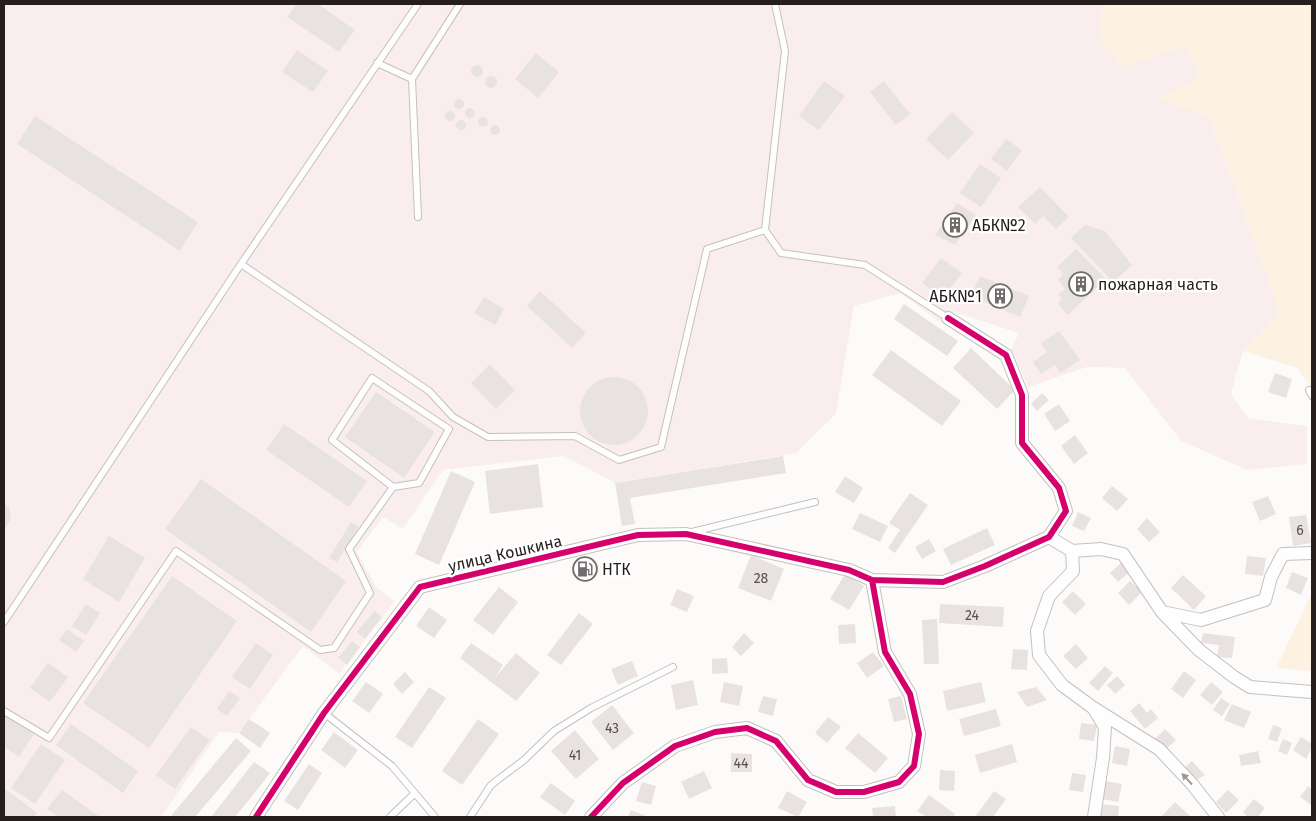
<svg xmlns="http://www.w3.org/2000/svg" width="1316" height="821" font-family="'Fira Sans',sans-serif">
	<rect width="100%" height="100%" fill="#fdfbfa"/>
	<path fill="#f9eeed" d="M4 4H1102L1101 42 1187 45 1200 78 1161 98 1210 118 1280 312 1243 351 1231 394 1248 418 1307 426V464L1247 470 1181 441 1125 368 1087 367 1028 387 1011 349 1019 333 954 312 943 324 900 293 854 306 836 414 796 453 615 483 564 456 443 470 403 529 383 517 357 552 376 587 395 601 339 674 303 646 239 733 219 732 161 817H4Z"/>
	<path fill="#fdf2e1" d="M1102 4H1312V388L1297 368 1243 351 1280 312 1210 118 1160 98 1200 78 1187 45 1123 67 1101 42Z
		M1312 593V671L1276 668Z"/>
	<path fill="#e8e3e1" d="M297 4H318L355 30 339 52 287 17Z
		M297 50 328 71 313 92 282 72Z
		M536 53 559 72 538 98 515 79Z
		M471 71a6 6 0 1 1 12 0a6 6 0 1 1-12 0Z
		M485 82a6 6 0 1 1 12 0a6 6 0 1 1-12 0Z
		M824 81 845 96 819 130 799 116Z
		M884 81 910 114 896 125 870 92Z
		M454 104a5 5 0 1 1 10 0a5 5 0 1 1-10 0Z
		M465 113a5 5 0 1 1 10 0a5 5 0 1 1-10 0Z
		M445 116a5 5 0 1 1 10 0a5 5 0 1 1-10 0Z
		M952 112 974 133 948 160 926 139Z
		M35 116 198 222 180 251 17 144Z
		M478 122a5 5 0 1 1 10 0a5 5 0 1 1-10 0Z
		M456 125a5 5 0 1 1 10 0a5 5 0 1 1-10 0Z
		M490 130a5 5 0 1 1 10 0a5 5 0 1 1-10 0Z
		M1006 139 1022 150 1007 171 991 159Z
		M980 164 1001 178 981 207 960 193Z
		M1040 187 1069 217 1056 229 1043 216 1035 224 1018 207Z
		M957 203 976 215 955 245 935 235Z
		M1085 225 1105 231 1132 265 1113 282 1071 238Z
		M1076 249 1106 279 1068 315 1058 304 1062 298 1058 294 1065 289 1058 280 1063 274 1057 267Z
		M941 258 962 273 943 298 922 283Z
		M980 276 1029 296 1020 317 971 296Z
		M540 291 586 333 572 348 527 306Z
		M484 297 504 309 495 325 474 313Z
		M904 304 958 341 947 356 894 319Z
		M1059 331 1080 360 1060 373 1055 365 1041 374 1033 362 1047 352 1041 343Z
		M971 348 1015 390 997 409 953 368Z
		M891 350 961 401 942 426 872 375Z
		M490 364 515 390 496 409 471 383Z
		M1275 373 1292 379 1286 398 1268 392Z
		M580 411a34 34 0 1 1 68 0a34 34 0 1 1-68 0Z
		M376 392 435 432 404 478 345 437Z
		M1042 393 1049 400 1037 411 1031 404Z
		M1059 404 1070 421 1055 431 1044 414Z
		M284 424 367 481 349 507 266 450Z
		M1075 435 1088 453 1074 464 1061 446Z
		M783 456 786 473 630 498 635 524 622 526 615 483Z
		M538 464 543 507 490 514 485 471Z
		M451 471 475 482 439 565 415 554Z
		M845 476 863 488 854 503 835 492Z
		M201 479 346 581 311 632 165 529Z
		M1112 486 1128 499 1117 511 1102 498Z
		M910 493 928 505 895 553 888 548 900 530 889 523Z
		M1268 496 1276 514 1260 521 1252 502Z
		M4 503 9 507 11 519 4 530Z
		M1078 512 1091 518 1084 531 1072 526Z
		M860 513 888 526 880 542 852 529Z
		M1306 515 1311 543 1293 546 1289 517Z
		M1147 518 1160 532 1149 542 1137 529Z
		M351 522 359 527 337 562 329 558Z
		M987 528 995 545 951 565 943 549Z
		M109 536 145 558 119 602 83 579Z
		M929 539 936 551 922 559 915 547Z
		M751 555 784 569 771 601 738 588Z
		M1247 556 1266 558 1263 576 1245 574Z
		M1123 561 1131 571 1118 582 1110 573Z
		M1292 572 1308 578 1301 595 1286 588Z
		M845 574 864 586 849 610 830 599Z
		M1183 575 1206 596 1194 610 1171 588Z
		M172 576 237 621 149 748 83 703Z
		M1130 581 1142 592 1129 605 1118 593Z
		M499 587 518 602 493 635 473 620Z
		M677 589 694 596 687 612 670 605Z
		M1073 591 1086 604 1075 615 1062 602Z
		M86 604 100 613 86 635 72 626Z
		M940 604 1004 607 1003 627 939 623Z
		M429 607 447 620 434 638 416 626Z
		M374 611 382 617 365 639 357 632Z
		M579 613 593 624 561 665 547 655Z
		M937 619 939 664H924L922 620Z
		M855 624 856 643 839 644 838 625Z
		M67 629 84 641 76 652 59 640Z
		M744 633 754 643 741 656 732 647Z
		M1203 633 1235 637 1232 658 1217 657 1219 645 1201 643Z
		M352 641 360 647 347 665 338 658Z
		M256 643 273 655 250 689 232 677Z
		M471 643 503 665 494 679 516 653 540 673 516 701 460 658Z
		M1076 644 1088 658 1076 669 1063 656Z
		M1013 649 1028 650 1027 670 1011 669Z
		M873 652 884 666 867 678 857 663Z
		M727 658 728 673 712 674V659Z
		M632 661 638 676 618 685 611 669Z
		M48 663 68 677 50 702 30 688Z
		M1105 666 1113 673 1098 691 1089 683Z
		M1184 671 1196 680 1183 698 1171 689Z
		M405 672 414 682 402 694 393 684Z
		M1117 676 1125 685 1115 694 1107 685Z
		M693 680 698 705 676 710 671 685Z
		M366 682 383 694 369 713 352 701Z
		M724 682 743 686 739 706 720 702Z
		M981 682 986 702 947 711 943 691Z
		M1211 682 1223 692 1212 705 1200 695Z
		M429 687 446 698 412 748 395 737Z
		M1036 687 1047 700 1027 707 1017 692Z
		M229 691 240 698 227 716 217 709Z
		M763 696 777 699 773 716 758 712Z
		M901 696 907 719 894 722 888 699Z
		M1221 698 1230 704 1222 716 1213 710Z
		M1139 703 1147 713 1151 709 1158 718 1145 729 1130 711Z
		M1232 704 1251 712 1244 728 1224 720Z
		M612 705 634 733 613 750 591 722Z
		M996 709 1001 726 964 736 959 719Z
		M4 715 34 734 19 757 4 747Z
		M828 717 841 727 827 743 815 733Z
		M249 719 270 733 260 748 239 733Z
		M478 719 499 734 462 785 442 771Z
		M1081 723 1097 725 1094 741 1079 739Z
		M71 724 138 771 123 793 56 745Z
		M1273 725 1282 728 1277 742 1268 739Z
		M191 727 210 740 175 789 156 775Z
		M1165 729 1176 740 1163 752 1153 741Z
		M575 730 599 759 576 779 551 751Z
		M334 732 358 750 345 768 321 750Z
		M858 733 888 758 875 773 845 748Z
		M1301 737 1312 744V748L1306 759 1293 750Z
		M236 738 251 751 195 817H170Z
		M1283 739 1292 743 1287 755 1278 751Z
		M41 744 65 760 35 804 11 788Z
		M1012 744 1017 762 980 773 975 755Z
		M1115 746 1130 749 1127 766 1112 763Z
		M1258 751 1261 763 1241 766 1239 755Z
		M731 753 752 754V772H731Z
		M1192 761 1205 775 1193 782 1182 770Z
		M254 762 270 773 257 790 235 817H211Z
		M309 764 322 773 298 810 284 801Z
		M940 770 955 771 954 791 939 790Z
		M704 771 712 788 689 799 681 782Z
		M1072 773 1086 775 1083 792 1069 790Z
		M1105 781 1122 784 1118 802 1102 799Z
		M642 782 656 786 651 805 636 801Z
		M551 783 575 801 565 815 540 797Z
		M1308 786 1312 789V806L1300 797Z
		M4 788 37 813 34 817H4Z
		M62 790 100 817H58L47 809Z
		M1228 790 1239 800 1226 813 1216 802Z
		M787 791 807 802 798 817 778 808Z
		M994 791 1006 799 993 817H975Z
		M929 795 955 814 953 817H927L917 811Z
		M1254 799 1265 808 1258 817H1248L1243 812Z
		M1175 802 1191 817H1161Z
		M1099 804 1119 806 1118 817H1097Z
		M895 806 896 817H873L872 808Z
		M631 810 646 816 645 817H628Z"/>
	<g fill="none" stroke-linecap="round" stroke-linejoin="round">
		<g stroke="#c4c0bf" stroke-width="8">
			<path id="service" d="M377 63 412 79 418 217
				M412 79 460 4
				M765 230 785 51 775 4
				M241 264 429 391 453 417 488 437 575 436 619 460 661 447 707 249 765 230 781 253 865 265 948 318
				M1309 390 1312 396
				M692 532 815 502
				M4 622 241 264 418 4
				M4 711 49 738 176 551 320 650 334 648 370 593 349 549 393 487 419 483 449 429 372 378 332 440 393 487
				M324 713 392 766 435 817
				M390 817 415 793
				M470 817 491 785 524 760 554 731 591 708 673 667"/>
		</g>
		<g stroke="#c4c0bf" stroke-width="14">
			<path id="minor" d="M1049 537 1072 551 1073 571 1049 596 1037 631 1039 655 1062 685 1092 707 1159 749 1192 784 1218 817
				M1072 551 1101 549 1123 554 1162 612 1199 650 1234 677 1250 687 1312 692
				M1162 612 1201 620 1265 600 1271 577 1283 554 1312 553
				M1094 709 1105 727 1103 758 1094 817
				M256 817 324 713 420 587 638 535 686 534 849 570 872 580 943 582 985 566 1049 537 1066 511 1059 488 1022 443V395L1006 355 948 318
				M591 817 623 783 675 746 715 732 747 728 776 741 808 780 836 792H864L899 782 914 766 919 734 910 694 885 652 872 580"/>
		</g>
		<use href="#service" stroke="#fffefe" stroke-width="6"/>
		<use href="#minor" stroke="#fffefe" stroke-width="12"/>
		<g stroke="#fff" stroke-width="9">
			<path id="cycleway" d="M256 817 324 713 420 587 638 535 686 534 849 570 872 580 943 582 985 566 1049 537 1066 511 1059 488 1022 443V395L1006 355 948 318
				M591 817 623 783 675 746 715 732 747 728 776 741 808 780 836 792H864L899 782 914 766 919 734 910 694 885 652 872 580"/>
		</g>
		<use href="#cycleway" stroke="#d6006c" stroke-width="6"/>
	</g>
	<defs><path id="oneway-solid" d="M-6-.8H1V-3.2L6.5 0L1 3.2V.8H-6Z" transform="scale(1.25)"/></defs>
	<use fill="#9d9999" href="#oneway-solid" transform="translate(1187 779) rotate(-133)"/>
	<defs>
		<g id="building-ring" transform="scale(1.25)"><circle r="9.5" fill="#fff" stroke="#716b6a" stroke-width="1.5"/><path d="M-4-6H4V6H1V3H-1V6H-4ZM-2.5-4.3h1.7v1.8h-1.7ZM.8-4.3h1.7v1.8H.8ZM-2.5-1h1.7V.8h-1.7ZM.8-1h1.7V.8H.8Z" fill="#716b6a"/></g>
		<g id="fuel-ring" transform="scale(1.25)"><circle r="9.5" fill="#fff" stroke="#716b6a" stroke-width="1.5"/><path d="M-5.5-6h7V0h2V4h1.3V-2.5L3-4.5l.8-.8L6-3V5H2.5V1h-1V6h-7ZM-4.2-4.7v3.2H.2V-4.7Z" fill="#716b6a"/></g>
	</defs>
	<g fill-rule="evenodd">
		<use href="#building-ring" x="955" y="225"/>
		<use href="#building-ring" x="1081" y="284"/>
		<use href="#building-ring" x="1000" y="296"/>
		<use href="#fuel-ring" x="585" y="569"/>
	</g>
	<g text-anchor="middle" stroke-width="4.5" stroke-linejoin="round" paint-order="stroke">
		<g font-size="14" fill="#564f4e">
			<text x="1300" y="535">6</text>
			<text x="761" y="583">28</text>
			<text x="972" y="620">24</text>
			<text x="612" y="733">43</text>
			<text x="575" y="760">41</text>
			<text x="741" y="768">44</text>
		</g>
		<g font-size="16" fill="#251e1d" stroke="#fff" text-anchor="start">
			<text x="972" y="231">АБК№2</text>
			<text x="1098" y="290">пожарная часть</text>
			<text x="982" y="302" text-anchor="end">АБК№1</text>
			<text x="602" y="575">НТК</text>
		</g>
		<g font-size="16" fill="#251e1d" stroke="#fff">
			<text transform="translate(505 553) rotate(-13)" y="6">улица Кошкина</text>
		</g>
	</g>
	<rect width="1316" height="821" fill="none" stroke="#251e1d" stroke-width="10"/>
</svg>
